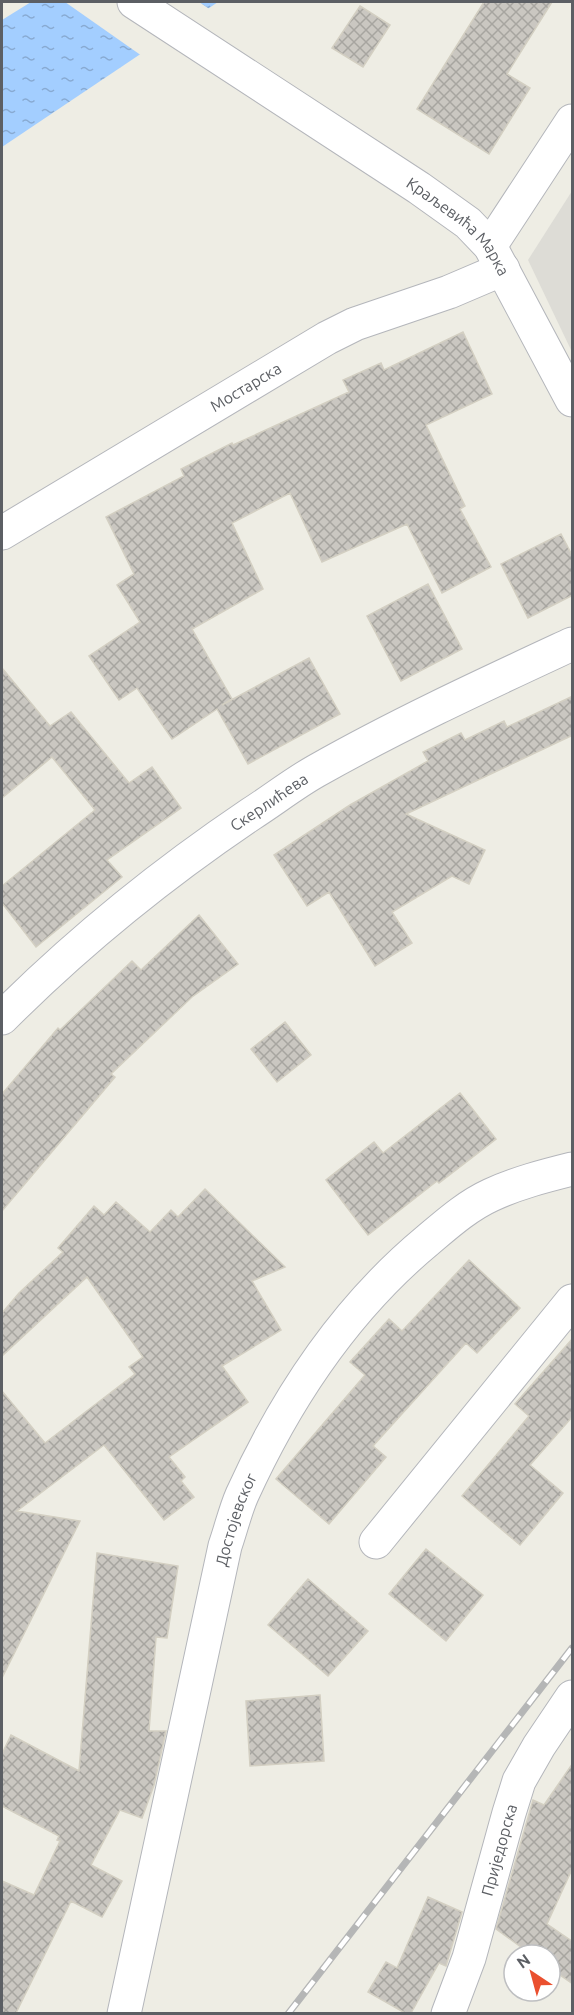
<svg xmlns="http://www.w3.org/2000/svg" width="574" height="2015" font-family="Ubuntu,sans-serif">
	<defs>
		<pattern id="water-ripples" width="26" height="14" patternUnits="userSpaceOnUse" patternTransform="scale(1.5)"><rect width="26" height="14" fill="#a3ceff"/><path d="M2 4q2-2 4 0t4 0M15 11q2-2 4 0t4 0" fill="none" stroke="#88aad2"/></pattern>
		<pattern id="building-cross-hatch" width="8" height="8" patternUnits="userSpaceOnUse" patternTransform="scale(1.5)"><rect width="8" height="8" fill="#cac7c1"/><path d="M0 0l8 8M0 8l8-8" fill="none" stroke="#a7a5a0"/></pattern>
	</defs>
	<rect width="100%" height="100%" fill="#eeede4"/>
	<path fill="#dddcd6" d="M572 191V352L528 260Z"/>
	<path fill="url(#water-ripples)" d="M31 2H218L2 147V20Z"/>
	<path fill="#eeede4" d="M65 2H199L211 10 142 56Z"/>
	<path fill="url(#building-cross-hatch)" stroke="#d3cfc2" stroke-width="1.5" d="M484 2H552L507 74 530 88 489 154 417 109Z
		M360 6 390 25 363 67 332 48Z
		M463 332 492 394 426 425 465 506 460 509 491 567 442 593 407 524 322 562 290 493 232 523 263 589 192 629 232 699 222 705 309 658 340 714 248 764 217 709 172 739 137 688 119 700 89 656 140 622 117 585 134 574 106 517 184 476 181 469 232 443 233 445 349 392 343 380 381 363 384 370Z
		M561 534 573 557V595L528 618 501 564Z
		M428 584 462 649 401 681 367 616Z
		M2 668 50 726 71 712 129 783 152 767 181 808 107 860 122 877 36 947 2 903V886L95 810 52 757 2 798Z
		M573 696V735L406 814 485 850 469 884 452 876 392 912 412 943 375 966 329 892 307 906 274 855 350 805 428 761 423 752 461 733 465 740 504 721 507 727Z
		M199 915 238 964 192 997 111 1074 115 1077 2 1211V1094L58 1028 60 1030 132 961 141 970Z
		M285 1022 311 1055 277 1082 251 1049Z
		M460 1093 496 1139 439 1183 437 1181 368 1235 326 1180 374 1142 383 1153Z
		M205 1189 285 1267 252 1281 281 1330 222 1366 248 1402 169 1457 185 1477 181 1481 194 1497 164 1520 104 1445 17 1511 80 1521 2 1678V1391L45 1443 135 1374 129 1367 143 1357 87 1277 2 1356V1313L19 1293 63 1252 58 1248 94 1206 104 1215 116 1202 150 1232 171 1210 178 1217Z
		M469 1260 520 1308 477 1353 466 1343 373 1446 386 1457 329 1524 276 1479 365 1375 350 1362 389 1319 402 1331Z
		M573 1338V1416L530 1465 563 1493 520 1545 462 1496 529 1416 515 1404Z
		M426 1549 483 1595 446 1641 389 1594Z
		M97 1553 178 1566 167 1638 156 1637 149 1731H166L154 1785 142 1818 120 1810 91 1865 122 1881 102 1917 71 1901 16 2013H2V1881L34 1895 60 1841 57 1840 59 1836 2 1806V1754L11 1735 79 1771Z
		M308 1579 368 1631 328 1676 268 1625Z
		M320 1695 324 1761 250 1766 246 1701Z
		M573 1763V1867L547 1924 573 1942V1984L550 1968V1955H532L496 1929 533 1800 544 1805Z
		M428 1897 462 1912 446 1966 439 1963 411 2013H405L368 1992 386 1962 397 1968Z"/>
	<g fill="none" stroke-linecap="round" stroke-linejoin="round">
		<g stroke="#b4b6bb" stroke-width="35">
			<g id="minor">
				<path d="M490 246 572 121"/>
				<path id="s1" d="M2 533 327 338 355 324 449 292 503 269"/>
				<path id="s2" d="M2 1018C78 942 162 874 251 814 273 800 293 784 316 771 399 724 486 684 572 644"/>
				<path d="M376 1542 572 1301"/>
				<path id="s3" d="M124 2014 225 1546C231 1529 235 1511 242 1495 286 1398 346 1308 428 1240 447 1224 467 1206 491 1195 517 1183 544 1176 572 1169"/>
				<path id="s4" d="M448 2014 469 1958 509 1813 519 1781 539 1746 572 1697"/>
			</g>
		</g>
		<g stroke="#b4b6bb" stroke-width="35">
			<g id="tertiary">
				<path id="s5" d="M134 2 419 188 468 223 490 246 572 400"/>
			</g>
		</g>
		<use href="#minor" stroke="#fff" stroke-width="33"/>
		<use href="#tertiary" stroke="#fff" stroke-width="33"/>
		<g stroke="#b5b6b6" stroke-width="7">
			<path id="rail" d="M288 2014 572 1648"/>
		</g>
		<use href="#rail" stroke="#fff" stroke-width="4.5" stroke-dasharray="14" stroke-linecap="butt"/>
	</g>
	<g text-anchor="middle" stroke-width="4.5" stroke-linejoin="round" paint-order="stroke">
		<g font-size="16" fill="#5c5f64" stroke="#fff">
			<text dy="6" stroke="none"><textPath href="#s5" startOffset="396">Краљевића Марка</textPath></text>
			<text dy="6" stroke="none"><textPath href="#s1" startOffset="284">Мостарска</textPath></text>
			<text dy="6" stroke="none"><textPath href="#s2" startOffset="344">Скерлићева</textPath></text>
			<text dy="6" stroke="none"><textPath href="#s3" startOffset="507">Достојевског</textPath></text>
			<text dy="6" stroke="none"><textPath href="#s4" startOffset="172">Приједорска</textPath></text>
		</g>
	</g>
	<rect width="574" height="2015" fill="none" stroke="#5c5f64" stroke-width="6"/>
	<g transform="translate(532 1973) rotate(324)"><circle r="28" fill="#ffffff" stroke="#bebfc1" stroke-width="1.5"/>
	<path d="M0-4.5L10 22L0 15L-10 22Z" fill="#ea502f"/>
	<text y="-9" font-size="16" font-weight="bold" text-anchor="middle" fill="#5c5f64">N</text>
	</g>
</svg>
